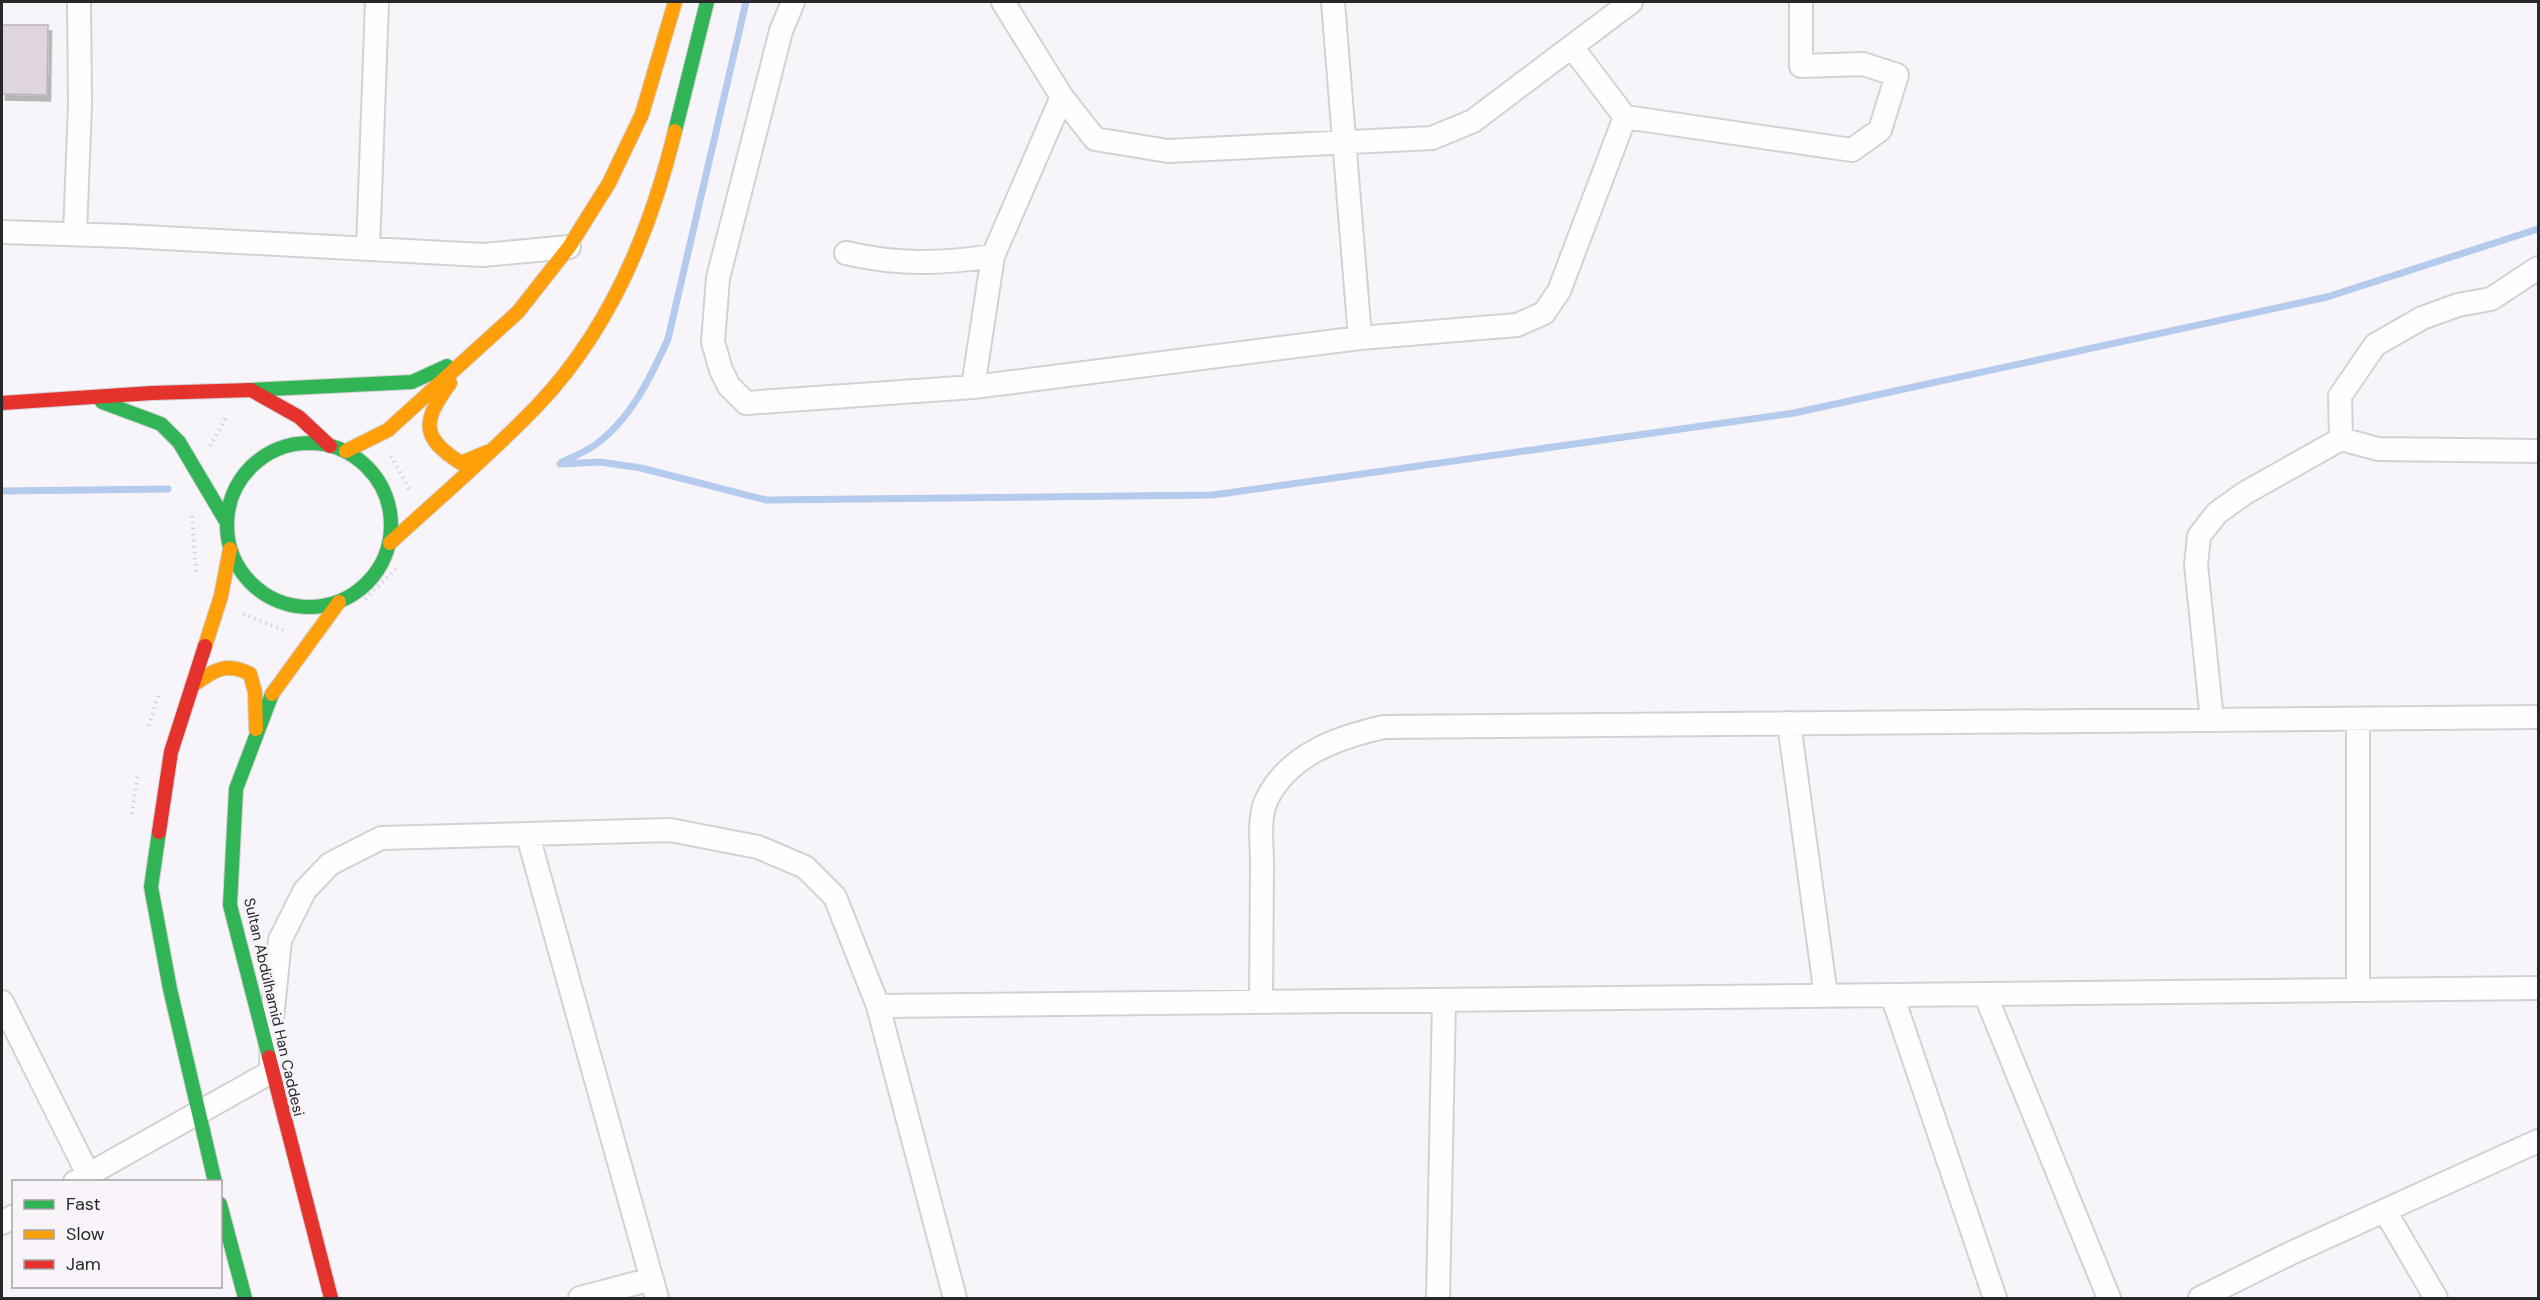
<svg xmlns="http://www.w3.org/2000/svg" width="2540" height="1300" font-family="'DM Sans',sans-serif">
	<defs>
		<filter id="shadow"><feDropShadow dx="3.5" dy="6" stdDeviation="0" flood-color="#0004"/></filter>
	</defs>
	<rect width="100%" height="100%" fill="#f7f5f9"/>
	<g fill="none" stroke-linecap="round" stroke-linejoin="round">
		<path stroke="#b4cbee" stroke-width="7" d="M562 462C573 457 585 452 595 445 630 420 651 377 668 339L746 2
			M560 464 600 462 641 468 766 500 1213 495 1794 413 2327 297 2538 229
			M2 491 168 489"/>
	</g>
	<path fill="#e0d5de" stroke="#b7b5b7" stroke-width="1.5" filter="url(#shadow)" d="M2 25H48L47 95 2 94Z"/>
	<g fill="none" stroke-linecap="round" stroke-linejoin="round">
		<g stroke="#d3d1d4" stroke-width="26">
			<path id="street" d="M793 2 781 31 718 278 713 342 721 370 729 386 746 403 973 387 1360 338 1517 325 1544 313 1559 291 1625 117
				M1003 2 1062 97 1095 139 1168 151 1432 138 1473 121 1631 2
				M1333 2 1360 338
				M1572 47 1625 117 1852 150 1880 130 1897 75 1863 64 1801 66V2
				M2 232 126 236 483 255 569 247
				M75 234 80 104 79 2
				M368 249 377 2
				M846 253C898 265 940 264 993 256
				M2538 268 2491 299 2458 305 2422 318 2375 345 2340 396 2341 439 2378 449 2538 451
				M973 387 993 256 1062 97
				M2212 720 2196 565 2199 536 2217 513 2245 493 2341 439
				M1789 723 1826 996
				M528 836 657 1298
				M2358 990V719
				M1985 994 2109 1298
				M1892 995 1995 1298
				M2 1002 88 1174
				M1261 1002C1261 956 1262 909 1262 863 1262 845 1258 816 1267 799 1289 754 1339 737 1384 727L2538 717
				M878 1006 2538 988
				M75 1182 271 1072 272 1019 280 940 305 890 330 864 381 838 670 830 758 847 805 867 835 897 878 1006 955 1298
				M2385 1211 2436 1298
				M2 1223 14 1216
				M580 1298 652 1279
				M1438 1298 1444 1000
				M2200 1298 2289 1254 2538 1141"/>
		</g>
		<g stroke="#d3d1d4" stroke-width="16">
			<path id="fast" d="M675 131 707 2
				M251 390 412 382 447 366
				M102 402 161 424 179 442 227 523
				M227 525a82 82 0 1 1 164 0a82 82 0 1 1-164 0Z
				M159 832 151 887 170 989 215 1182
				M269 1057 230 905 236 789 272 694
				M220 1204 245 1298"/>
		</g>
		<g stroke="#d3d1d4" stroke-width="16">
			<path id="slow" d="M450 383C423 420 419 437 461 463L487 452
				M346 451 388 430 518 312 569 247 609 183 642 114 675 2
				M390 543C439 498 491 454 537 406 609 331 651 230 675 131
				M205 646 221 596 230 549
				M192 686C213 671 225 661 250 674L255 692 256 729
				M272 694 339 602"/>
		</g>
		<g stroke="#d3d1d4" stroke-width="16">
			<path id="jam" d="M2 403 152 393 251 390 299 417 330 446
				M159 832 171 752 205 646
				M269 1057 331 1298"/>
		</g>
		<path stroke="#d4d4d5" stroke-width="4" stroke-dasharray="1.5 4.5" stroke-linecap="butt" d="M210 446 227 416
			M391 456 409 489
			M192 516 196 572
			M365 599 396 569
			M243 614 286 631
			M149 726 159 693
			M132 814 138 774"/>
		<use href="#street" stroke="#fefefe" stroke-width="22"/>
		<use href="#fast" stroke="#30b455" stroke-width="14"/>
		<use href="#slow" stroke="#ff9f0a" stroke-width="14"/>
		<use href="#jam" stroke="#e5322d" stroke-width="14"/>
	</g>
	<g text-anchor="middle" stroke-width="6" stroke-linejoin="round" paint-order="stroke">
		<g font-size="15" fill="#282729" stroke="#f8f4fa">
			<text transform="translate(274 1007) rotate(77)" y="5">Sultan Abdülhamid Han Caddesi</text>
		</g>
	</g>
	<rect width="2540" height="1300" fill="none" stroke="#282729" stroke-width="6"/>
	<rect x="12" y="1180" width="210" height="108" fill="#f8f4fa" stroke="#a5a2a6" stroke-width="1.5"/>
	<rect x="24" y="1200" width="30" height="9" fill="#30b455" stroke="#a5a2a6" stroke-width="1.5"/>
	<text x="66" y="1210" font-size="18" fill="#282729">Fast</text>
	<rect x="24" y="1230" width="30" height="9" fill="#ff9f0a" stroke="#a5a2a6" stroke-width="1.5"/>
	<text x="66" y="1240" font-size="18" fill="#282729">Slow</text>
	<rect x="24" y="1260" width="30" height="9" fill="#e5322d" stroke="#a5a2a6" stroke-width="1.5"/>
	<text x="66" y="1270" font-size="18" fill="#282729">Jam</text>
</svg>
